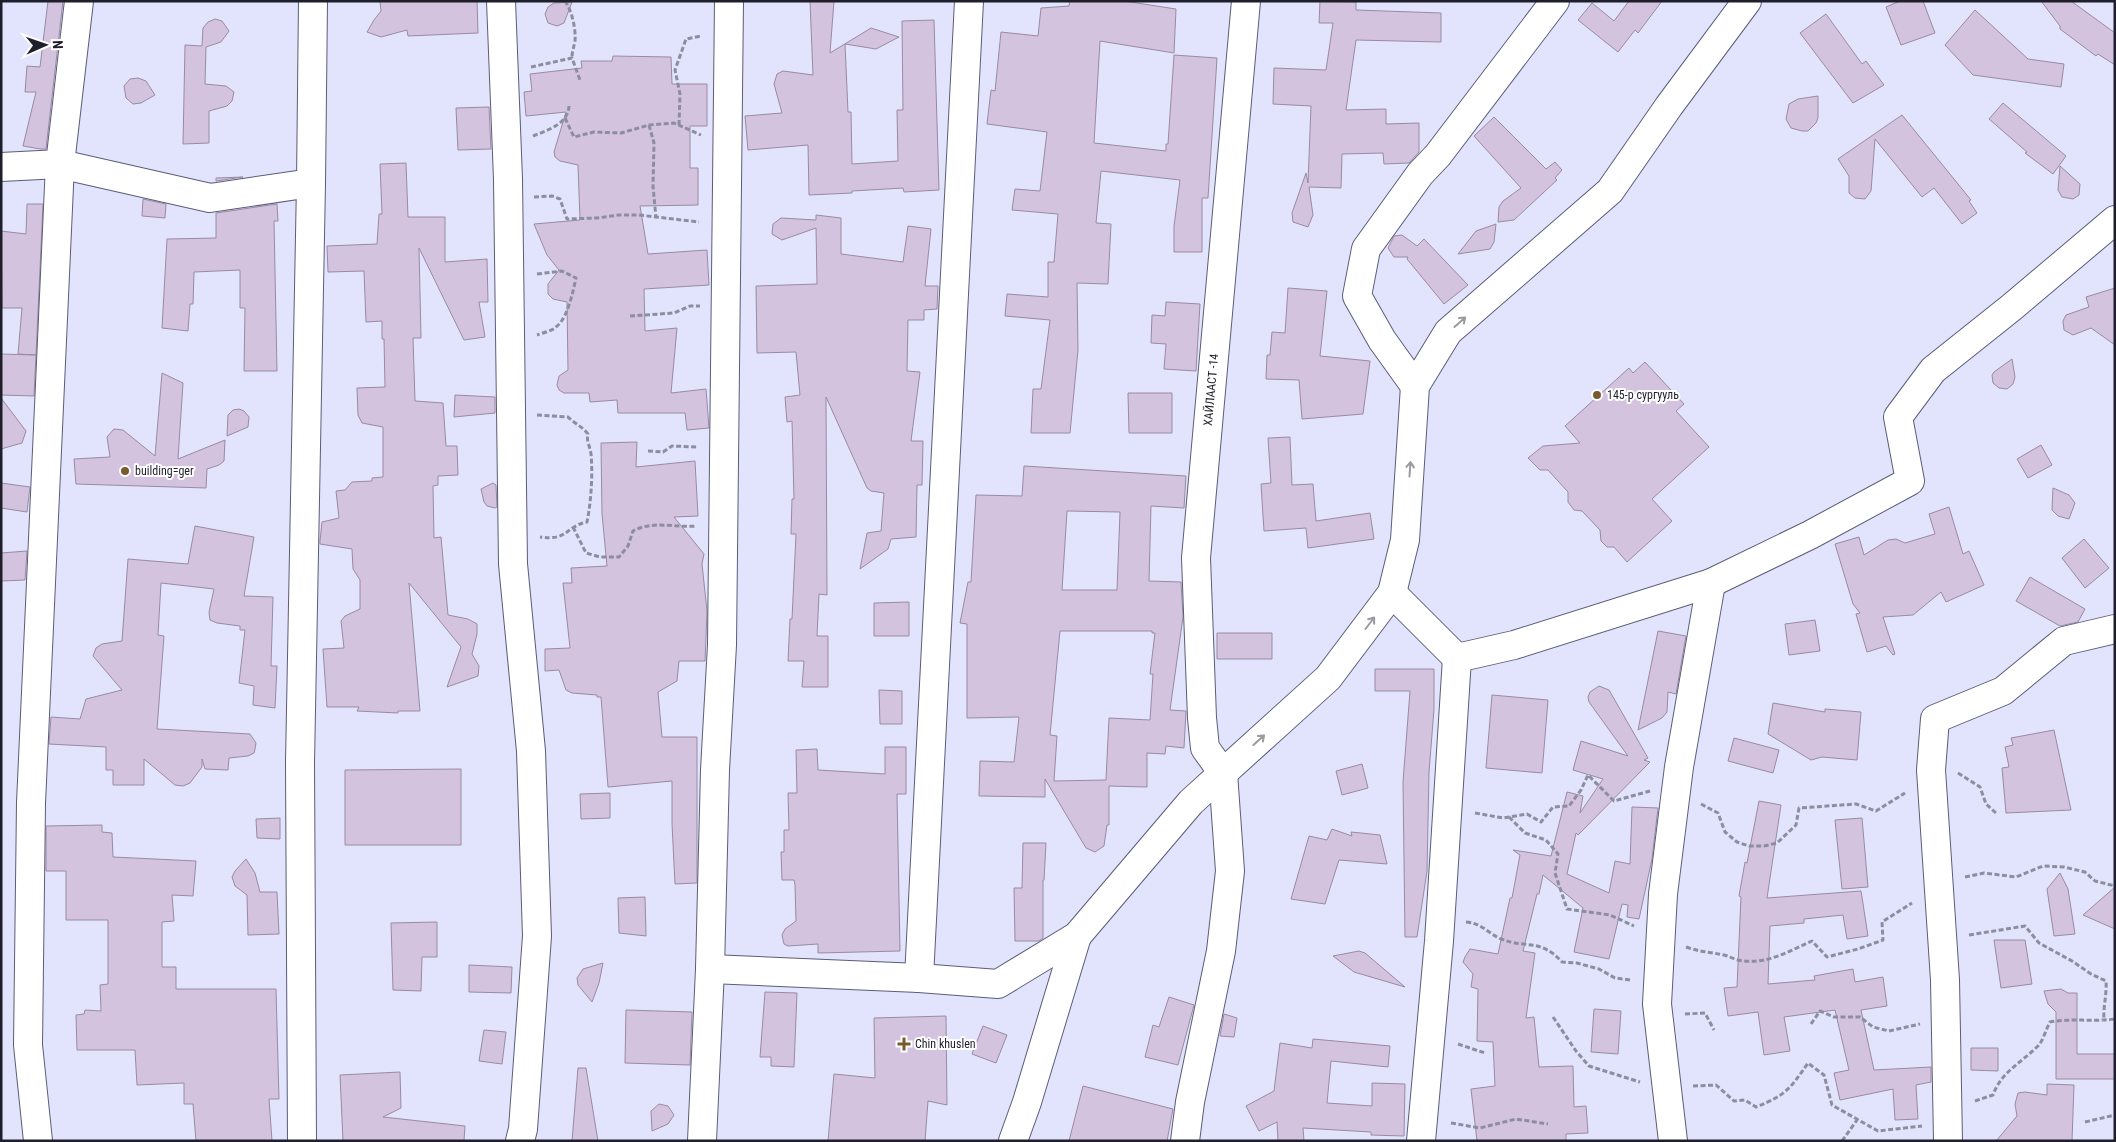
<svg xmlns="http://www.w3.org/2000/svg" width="2116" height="1142" font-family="'Roboto Condensed',sans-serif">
	<rect width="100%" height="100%" fill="#e1e4fc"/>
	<path fill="#d3c3de" stroke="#9a8aa4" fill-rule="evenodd" d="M48 1H63L46 149H40L23 146 36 92H25L27 66 40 67Z
		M380 1H477L478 33 408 36 407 30 381 37 367 32 374 20 381 11Z
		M810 1H834L830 53 871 28 899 37 876 49 845 44 848 112H851L852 164 898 161 897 110H903L902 21 934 20 939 190 904 192 903 188 852 191V193L809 195 808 145 748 150 745 116 782 113 774 84 777 74 783 71 813 75Z
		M1070 1H1124L1176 9 1174 53 1100 41 1094 143 1166 151V144H1168L1174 55 1217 58 1208 198H1202V252H1174V226L1180 180 1101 171 1096 223 1111 224 1108 284 1077 283 1078 350 1070 433H1031L1033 389H1041L1050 320 1005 316 1007 294 1048 297V262H1054L1058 214 1012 210 1015 189 1040 191 1047 132 987 124 991 90 995 91 1001 32 1038 36 1041 8 1069 6Z
		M1320 1 1356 2V10L1441 13V42L1356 40 1346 110 1386 109V124L1419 123V152L1409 163 1384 164 1383 153 1342 154 1341 188 1309 187 1313 215 1308 227 1293 222 1292 213 1306 173 1308 183 1311 106 1273 104 1274 68 1326 70 1333 23H1319Z
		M1629 1H1662L1638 33 1635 30 1618 52 1578 20 1592 3 1614 21Z
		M1900 1H1923L1935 33 1901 45 1886 7Z
		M2041 1H2071L2115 33V65L2098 54 2096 56 2060 29V26Z
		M572 2 564 23 557 26 548 23 545 14 548 7 554 3Z
		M1975 10 2028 59 2064 64 2061 87 1973 75 1945 45Z
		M1826 14 1862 64 1866 61 1884 85 1853 103 1800 33Z
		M215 19 222 21 229 31 221 42 206 47 205 84 226 86 234 92 232 101 227 106 209 111V143L183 144 185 45 202 46 203 28 208 22Z
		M613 56 671 57 672 84H707V126H690V168H698V205L640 206 648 254 707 250 709 285 644 289 645 331 677 328 671 393 706 389 709 428 687 430 685 413H618L617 400 590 402 589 393H564L559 390 557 385 559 376 568 370 567 302 553 299 548 294V284L559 270 547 255 534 224 580 220 578 165 560 161 555 157 554 152 566 112 526 116 524 92 532 91 530 74 582 68 581 61H612Z
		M138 78 146 81 155 95 141 103 133 104 126 98 124 86 130 79Z
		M1818 96V118L1816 123 1808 131H1802L1791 128 1786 119 1789 104 1798 99Z
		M2003 103 2066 156 2053 174 2025 153 2027 152 1989 119Z
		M489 107 491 149 458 150 456 108Z
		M1902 115 1971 200 1969 201 1977 213 1962 224 1934 188 1922 197 1875 139 1871 191 1865 199 1855 198 1849 193V176L1838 159Z
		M1494 117 1546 169 1555 162 1562 170 1555 178 1557 180 1514 220 1498 222 1499 207 1503 201 1521 188 1474 136Z
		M406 163 408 217H445V262L487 259 488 302H479L485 337 464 340 419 248 421 338H413L415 401 443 403 446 446H457L458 475 438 476V485L433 486 434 538 441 537 448 615 468 619 477 624V634L472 654 479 666 478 676 447 687 461 647 409 583 420 711H398V713L357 711 359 707H327L323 649 344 648 341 621 345 616 360 609V580L353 569 352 549 320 544V541L322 522 339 518 336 491 345 490 352 482 372 481V478L383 477V427L362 423 358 415 357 388 385 387 384 339H382V321L366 322 364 271 328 272 327 246 377 244 379 214H382L380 164Z
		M2060 166 2080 184 2079 195 2073 199 2062 197 2058 190Z
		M243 177 216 181V178Z
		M143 199 166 204 165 218 142 216Z
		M27 204H43L36 355 18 354 22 308H2L1 231 26 234Z
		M277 204 278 221H274L277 371H244L245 308H240V270L194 272 193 304H190L188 331 162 328 167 239 216 238V213Z
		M816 215 841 218V254L903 262 908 226 931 229 925 286H938L937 309 924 310V320H908L907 371 920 372 911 441H923L922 485H917L916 537 891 539 888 549 860 569 867 533 881 531 884 493 871 491 867 488 826 397 827 595 819 594 817 636H828V687H802L804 661H788L790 619H792L796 534H791L792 499H794L792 421 787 422 785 397 800 395 796 352 757 353 756 286 817 284 816 228 782 240 772 234 773 224 781 218 816 220Z
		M1496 224 1494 242 1490 249 1458 254 1476 231Z
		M1402 235 1417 246 1424 239 1468 285 1444 304 1407 259 1408 257H1394L1388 248 1394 236Z
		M1288 288 1327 291 1320 356 1370 361 1363 414 1302 419 1299 380 1266 379 1267 355H1270L1272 332 1285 333Z
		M2115 288V345L2091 328 2073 335 2064 330 2063 321 2066 315 2089 307 2086 297Z
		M1166 302 1200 304 1196 371 1164 369 1166 344 1151 343 1152 315 1165 316Z
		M1 354 36 355 34 396 1 395Z
		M2012 359 2015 377 2013 384 2007 389 1999 388 1993 383 1992 375 1994 372Z
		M1645 362 1684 404 1676 411 1709 447 1652 499 1672 521 1627 562 1614 547H1607L1601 541 1600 530 1582 511 1574 510 1568 502V492L1548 470H1540L1528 458 1543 446 1580 443 1565 426 1629 368 1633 373Z
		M162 373 183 383 178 459 225 440 224 461 219 465 207 469 206 488 76 484 74 459 110 457 107 437 114 429 123 430 155 456Z
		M1128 393H1172V433H1129Z
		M455 395 495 397V413L454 417Z
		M1 398 26 431 22 443 1 449Z
		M239 409 244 411 249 417 248 427 227 436 228 415 233 410Z
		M1290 437 1292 485 1313 484 1316 521 1370 513 1374 539 1308 548 1306 528 1264 531 1261 484 1271 483 1268 438Z
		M637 442 636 467 695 461 698 516 674 517 704 554 702 564 707 611 705 661H679L677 681 658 692 662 737H697V883L675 884 672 824V781L608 787 601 697H597V695L572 693 566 690 559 670 545 671V649L570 648 563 583H572L571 568 607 566 602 514 601 443Z
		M2041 445 2052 465 2028 478 2017 459Z
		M1024 466 1186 476 1184 508 1151 506 1149 581 1181 582 1183 617 1170 710 1186 711 1184 748 1166 746 1165 754 1147 753V787L1109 786V825H1107L1104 846 1095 852 1086 848 1045 779V797L979 796 980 761 1014 762 1019 717 967 718V624L960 623 968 582H971L976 495 1022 496ZM1067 511 1120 512 1117 590H1062ZM1060 631H1152V633H1155L1150 674H1153L1150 720 1109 718 1106 780 1054 781 1057 736 1050 735Z
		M1 483 30 487 27 512 1 508Z
		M493 483 496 485 497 507 495 508 487 506 484 502 481 489Z
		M2053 488 2069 495 2075 503 2069 519 2058 516 2052 510Z
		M1949 507 1963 554 1969 551 1984 585 1946 602 1941 592 1913 615 1883 617 1895 654 1893 655 1886 646 1867 652 1856 614 1860 613 1853 604 1835 544 1859 537 1864 555 1888 540 1896 539 1905 543 1935 534 1929 514Z
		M195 526 254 537 244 596 273 597 271 666H277L275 708 253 705 254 686 239 683 245 630H240V626L217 623 210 620 209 612 214 589 161 583 158 635 164 636 157 729 250 734 256 743 255 749 254 753 248 756 229 758 228 770 205 769 202 759V767L190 783 183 786 175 785 144 759V785H113V770H106V747L49 744 51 717 80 719 86 699 122 690 93 656 96 648 102 644 122 641 128 559 188 564Z
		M2084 539 2109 568 2085 588 2062 558Z
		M27 551 25 580 1 581V553Z
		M2030 577 2085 609 2078 622 2060 626 2016 601Z
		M909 602V636H874V603Z
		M1815 620 1820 651 1789 655 1785 624Z
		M1658 631 1686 636 1676 694 1668 692 1667 712 1662 718 1638 730Z
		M1217 633H1272V659H1217Z
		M1375 669H1434V709L1429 772 1427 871 1417 937H1405L1403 782 1410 691H1375Z
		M1599 686 1609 690 1648 758 1644 760 1650 762 1578 835 1576 833 1567 874 1609 893 1615 861 1630 864 1632 807 1658 808 1652 859 1639 919 1627 917 1628 905 1622 904 1609 959 1574 952 1583 908 1543 875 1539 894H1537L1523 951 1535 953 1526 1018 1534 1017 1539 1067 1573 1066 1574 1107 1586 1106 1588 1133 1566 1134V1141H1477L1471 1089 1495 1086 1493 1042 1477 1041 1478 989 1471 987 1473 974 1463 962 1465 957 1470 949 1498 954 1510 898H1512L1520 855 1513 850 1551 856 1567 792 1583 796 1580 813 1603 779 1573 770 1581 741 1628 756 1589 702 1588 697 1590 692Z
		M879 690 902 691V724H880Z
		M1492 695 1548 700 1542 773 1486 768Z
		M1773 703 1825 712V709L1861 712 1857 760 1822 757 1811 760 1768 734Z
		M2054 730 2071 810 2006 813 2002 768 2009 767 2005 747 2013 745 2011 738Z
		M1734 738 1779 750 1773 773 1728 761Z
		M885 747H906V794H897L900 951 818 953V944L788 946 784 944 782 935 785 929 796 921 795 885 794 880H782L781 852H784V830H789L788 793H797L796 750 817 749 818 770 885 774Z
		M1362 764 1368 788 1342 795 1336 771Z
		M461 769V845H345V770Z
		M610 793V818L581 819 580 794Z
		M1759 801 1781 805 1767 898 1861 891 1868 936 1847 939 1843 915 1804 919V923L1770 926 1768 984 1815 980 1814 976 1853 969 1855 982 1883 977 1887 1006 1861 1010 1874 1070 1931 1067V1082L1916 1085 1918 1119 1895 1120 1893 1089 1840 1100 1834 1073 1849 1070 1835 1010 1784 1017 1790 1051 1764 1055 1758 1012 1728 1016 1724 988 1737 987 1741 897 1739 896 1745 862 1747 863Z
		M280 818V839L257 838 256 819Z
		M1862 818 1868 887 1842 889 1835 820Z
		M102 825V832L112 833 113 857 196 861 193 896 172 895 174 921 162 922V967H176V989H276L279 1099H269L272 1141H196L193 1104H184V1083L137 1085 135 1050H77L76 1015 84 1014 85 1010 101 1011 100 985 108 984V920H66V871H46V826Z
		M1332 829 1352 836 1351 832 1380 835 1387 864 1339 860 1325 904 1291 899 1309 836 1327 840Z
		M1023 843H1046L1044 880H1043V938L1039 941H1015L1014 888H1022Z
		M246 859 255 873 260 892H277L279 934 248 935 247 895 235 886 232 877 235 871Z
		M2060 873 2068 889 2075 934 2054 936 2047 889Z
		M2115 887V929L2083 915Z
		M645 897 646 936 619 933 618 898Z
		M437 922V957H422L421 991 393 990 391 923Z
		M1994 940H2025L2032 984 2001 988Z
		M1359 951 1365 953 1405 987 1354 972 1333 956Z
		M603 963 599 983 592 1002 578 985 577 978 583 969Z
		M469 965 512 967 511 993 469 992Z
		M2061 989 2068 993H2077V1054H2115V1079H2056V1012L2048 1004 2044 991Z
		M765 992 797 993 794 1067 771 1066V1057H760Z
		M1169 997 1194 1005 1178 1065 1145 1057 1153 1025 1159 1027Z
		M1594 1009 1621 1011 1618 1054 1591 1052Z
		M626 1010 692 1012 690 1065 625 1063Z
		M1224 1014 1237 1018 1234 1037 1220 1036Z
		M946 1016 947 1105 928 1101 925 1141H828L834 1074 875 1078 874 1018Z
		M983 1026 1007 1035 996 1063 972 1054Z
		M484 1030 506 1032 502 1064 479 1061Z
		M1313 1039 1390 1046 1388 1067 1331 1061 1327 1103 1372 1106V1083L1405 1084 1404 1136 1371 1135V1132L1303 1128 1304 1141H1278L1277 1122 1259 1131 1246 1106 1274 1091 1280 1043 1312 1048Z
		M1971 1048H1998V1071L1971 1070Z
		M578 1068H586L598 1141H572Z
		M400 1072 401 1108 383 1117 465 1126 464 1141H343L340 1075Z
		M2047 1084 2074 1085 2072 1141H1996L2017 1116 2015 1104 2018 1093 2025 1092 2047 1095Z
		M1083 1086 1173 1109 1167 1141H1069Z
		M659 1104 668 1106 674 1115 668 1124 652 1131 651 1111Z"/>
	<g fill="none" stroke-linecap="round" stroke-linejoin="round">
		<g stroke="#5b5d77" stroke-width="30">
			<g id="minor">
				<path d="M501 1 508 179 513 564 531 751 537 936 523 1129 520 1141"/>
				<path d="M1 167 60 164 210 198 311 183"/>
				<path d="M1415 386 1382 340 1357 296 1366 249 1420 174 1438 155 1555 1"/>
				<path d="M1392 593 1457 658 1514 645 1711 583 1810 535 1910 481 1898 417 1933 370 2012 307 2115 220"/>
				<path id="s1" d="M1223 773 1205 748 1202 718 1196 558 1246 1"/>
				<path d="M710 969 919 978 998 984 1077 936 1191 802 1328 678 1392 593 1405 540 1415 386 1448 332 1610 191 1669 106 1747 1"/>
				<path d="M919 978 969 1"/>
				<path d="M38 1141 28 1045 31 803 60 164 79 1"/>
				<path d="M302 1141 300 763 311 183 313 1"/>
				<path d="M702 1141 710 969 715 770 722 645 729 1"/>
				<path d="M1013 1141 1027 1102 1077 936"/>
				<path d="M1185 1141 1190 1102 1221 951 1230 871 1223 773"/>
				<path d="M1421 1141 1439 941 1457 658"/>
				<path d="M1673 1141 1657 1004 1663 894 1679 767 1711 583"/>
				<path d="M1948 1141 1945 980 1931 770 1935 719 2003 691 2064 641 2115 629"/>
			</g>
		</g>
		<path stroke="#8c8ea0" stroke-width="3" stroke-dasharray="5 2.5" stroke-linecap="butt" d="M565 1C572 11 576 29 575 41 574 47 572 51 572 58
			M531 67 572 58 580 80
			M565 118 574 137 594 132 621 133 649 125 674 123 701 135
			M649 125 654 143 653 186 656 218
			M679 125 680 94 675 70 686 39 701 36
			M533 136C548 130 568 124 569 106
			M534 197 552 196 560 199 567 219 597 218 619 215H639L699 222
			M537 274 562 271 576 278C573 291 568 318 556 327 552 331 542 333 537 335
			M630 316 674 313 690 306H700
			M537 415 568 417C575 424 583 427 588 434 586 441 590 446 591 454 593 473 591 503 587 522 564 527 569 541 540 537
			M648 451 663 452 672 446 697 447
			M573 527 586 553 600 557H619L628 546 633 531C653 520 675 528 696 526
			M1958 773 1980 787 1986 804 1997 814
			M1701 804 1718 813 1725 832 1737 842 1749 846H1764L1777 843 1796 825 1799 808 1856 804 1876 811 1905 793
			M1475 813 1503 818 1527 814 1541 822 1553 807 1569 806 1581 790 1588 775 1614 801 1650 791
			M1509 817 1525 833 1546 840 1558 854 1555 873 1567 909 1610 915 1634 926
			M1965 877 1984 873 2016 877 2043 866 2064 867 2085 872 2095 881 2115 886
			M1466 922C1481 923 1488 933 1501 939 1527 949 1540 938 1562 962L1577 963 1599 969 1615 978 1630 980
			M1969 935 2025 926 2039 943 2072 961 2091 974 2106 981C2107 994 2103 1007 2104 1020
			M1686 947C1700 952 1710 952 1724 955 1729 956 1733 959 1738 960 1765 966 1789 951 1812 941L1827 957 1858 949 1883 940 1882 922 1912 903
			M1685 1014 1705 1013 1714 1030
			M1553 1017 1576 1051 1589 1066 1640 1082
			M1811 1024 1820 1011 1834 1017H1860L1873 1027 1889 1031 1920 1024
			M1458 1044 1485 1053
			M1693 1086 1716 1085 1734 1101 1745 1100 1756 1107C1786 1095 1790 1089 1808 1063L1824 1075 1832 1105 1878 1131 1922 1126
			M1975 1101 1993 1095C2001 1072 2021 1063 2038 1046 2043 1041 2046 1029 2050 1022 2072 1018 2093 1022 2115 1019
			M2085 1122 2115 1115
			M1451 1123 1480 1128 1516 1119 1548 1124
			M1842 1141 1857 1120"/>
		<use href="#minor" stroke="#fff" stroke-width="28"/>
	</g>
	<defs><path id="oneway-shaft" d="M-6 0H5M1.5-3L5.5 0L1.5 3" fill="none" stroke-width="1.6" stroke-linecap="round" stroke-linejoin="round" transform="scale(1.25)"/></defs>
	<g stroke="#9a9a9f">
		<use href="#oneway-shaft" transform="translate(1460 322) rotate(-41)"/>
		<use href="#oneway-shaft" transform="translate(1410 469) rotate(-86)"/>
		<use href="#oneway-shaft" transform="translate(1370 623) rotate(-53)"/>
		<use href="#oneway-shaft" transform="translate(1259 740) rotate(-42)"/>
	</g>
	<g fill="#775a2e" stroke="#fff" stroke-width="2">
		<circle cx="1597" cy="395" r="5"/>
		<circle cx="125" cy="471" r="5"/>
		<path d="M901.5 1036.5h5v5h5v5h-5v5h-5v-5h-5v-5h5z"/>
	</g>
	<g text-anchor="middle" stroke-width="4" stroke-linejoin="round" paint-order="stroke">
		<g font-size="12" fill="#1e1f2a" stroke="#fff">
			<text dy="4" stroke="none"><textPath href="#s1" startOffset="390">ХАЙЛААСТ -14</textPath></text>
		</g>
		<g font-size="12" fill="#1e1f2a" stroke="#fff" text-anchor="start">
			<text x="1607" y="399">145-р сургууль</text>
			<text x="135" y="475">building=ger</text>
			<text x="915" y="1048">Chin khuslen</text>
		</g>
	</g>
	<rect width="2116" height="1142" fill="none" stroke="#1e1f2a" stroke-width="5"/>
	<g transform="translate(45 45) rotate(88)" stroke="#ffffff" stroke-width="4" paint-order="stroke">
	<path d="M0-4L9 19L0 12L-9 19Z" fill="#1e1f2a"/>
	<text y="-8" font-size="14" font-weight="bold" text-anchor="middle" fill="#1e1f2a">N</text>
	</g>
</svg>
